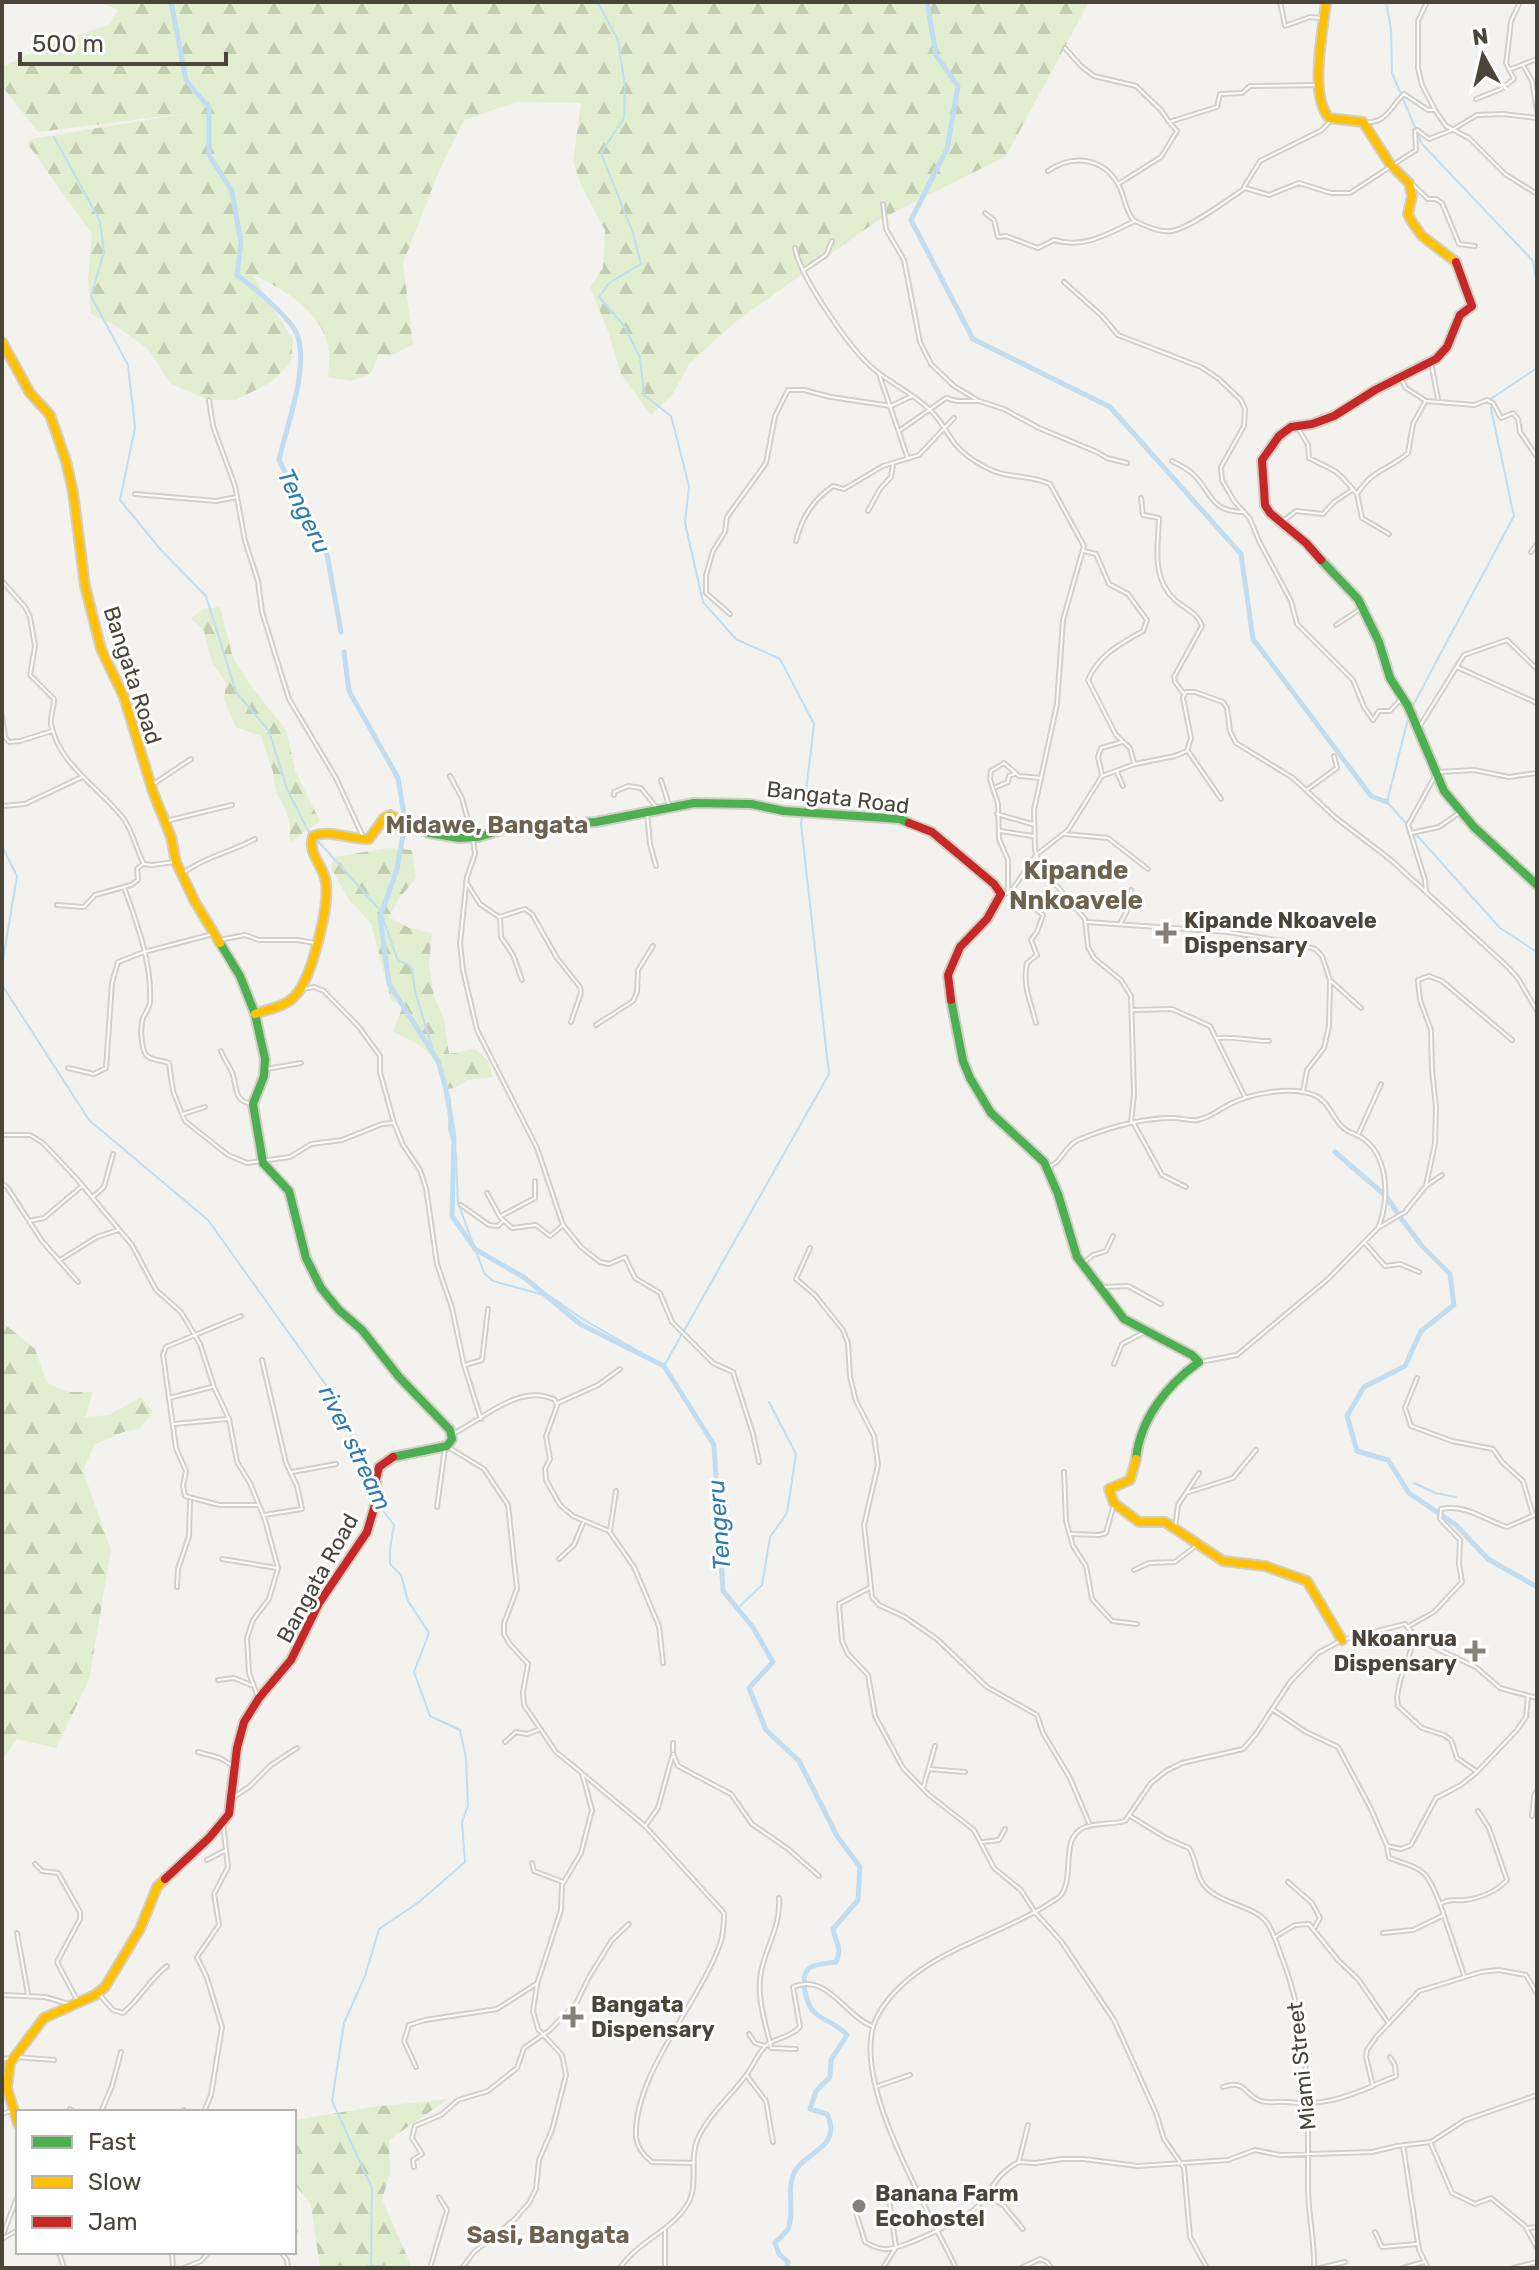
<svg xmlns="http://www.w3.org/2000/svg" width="1539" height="2270" font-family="Rubik,sans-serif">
	<defs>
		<pattern id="forest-firs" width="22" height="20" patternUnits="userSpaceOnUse" patternTransform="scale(2)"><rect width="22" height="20" fill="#e1eecf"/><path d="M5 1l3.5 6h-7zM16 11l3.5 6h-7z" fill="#c3cdb2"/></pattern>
	</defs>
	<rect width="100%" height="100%" fill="#f4f2ee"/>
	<path fill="url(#forest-firs)" d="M98 2H1089L1006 156 877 221 734 323 689 364 673 394 651 415 621 374 608 331 590 287 603 268 605 230 581 185 573 161 581 103 516 102 464 120 439 171 403 263 413 344 390 356 379 354 371 373 352 381 327 377C341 325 294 293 253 275L293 340 291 363 271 382 236 400H209L171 384 148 349 118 327 91 314 88 279 92 234 27 143 31 139 189 113 38 132 2 86V67L42 48 110 24 118 10Z
		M220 607 233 658 251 686 286 730 296 773 320 821 290 842V823L284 806 276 792 273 772 261 736 236 727 224 700 226 682 212 663 204 631 191 618 203 609Z
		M389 848 412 850 416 878 398 900 389 917 409 928 432 933 429 964 434 996 444 1019 449 1054 475 1049 488 1060 493 1077 467 1080 455 1088 446 1089C434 1052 428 1049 393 1031L403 1006 391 1000 371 923 349 900 331 868 334 857Z
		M2 1322 35 1349 47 1383 68 1392H93L85 1417 109 1415 141 1397 153 1412 139 1429 123 1432 95 1444 83 1471 111 1550 89 1680 56 1748 17 1739 2 1760Z
		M448 2099 389 2140 390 2173 382 2199 412 2268H320L311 2204 294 2184V2120L372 2107Z"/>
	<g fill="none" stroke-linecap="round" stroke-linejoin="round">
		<path stroke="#c0ddf1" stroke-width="2" d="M594 2 599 5 618 40 625 87 624 118 601 153 633 233 641 264 609 283 599 297 624 326 640 357 644 395 671 416 689 486 685 523 703 602 736 639 780 659 814 724 804 808
			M1386 2 1391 29 1392 73 1422 144 1533 261 1537 286
			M54 137 100 221 104 252 91 296 128 365 135 428 120 500 161 550 206 596 236 692 269 731 287 789 307 829 380 910 398 961 408 964 412 969 415 991 432 1047
			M1537 368 1492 398 1491 409 1514 516 1410 711 1387 802 1500 928 1537 952
			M2 846 17 876 2 966
			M2 985 89 1120 208 1220 336 1399 375 1498
			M439 1067 450 1099 449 1129 456 1154 458 1203 484 1273 493 1281 551 1297 581 1318 664 1366 829 1074 801 824 802 816
			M1414 1483 1435 1493 1456 1497
			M737 1609 762 1585 770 1537 787 1513 796 1454 769 1402
			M371 2266 372 2188 332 2101 344 2023 365 1976 379 1929 419 1902 465 1862 462 1822 468 1806 466 1759 460 1730 430 1716 414 1672 429 1633 408 1601 401 1575 390 1564V1549L394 1525 378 1504"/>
		<path stroke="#c0ddf1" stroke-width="5" d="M171 2 186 80 209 108V155L232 191 241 243 237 275C253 287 293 319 298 337 308 371 287 425 279 460L327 554 341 632
			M927 2 936 55 958 86 947 149 911 220 973 339 1110 407 1241 554 1253 639 1371 796 1387 802
			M344 652 349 691 398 778 405 820
			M405 823 397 869 380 917 389 984 438 1061 446 1089 454 1137 452 1216 475 1249 525 1278 580 1324 664 1366 714 1445 723 1591 752 1626 773 1662 749 1688 766 1730 799 1761 837 1836 860 1867 858 1900 833 1929C835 1942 843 1948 836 1962 828 1963 817 1964 811 1967 798 1974 806 2006 815 2013 825 2022 838 2024 847 2035L831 2060 830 2077 816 2091 810 2109 827 2114C842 2145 810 2151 797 2168 784 2186 796 2212 788 2229 785 2234 778 2239 775 2243L779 2254 788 2262 787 2268
			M1335 1152 1386 1196 1398 1214
			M1401 1218 1422 1246 1450 1274 1454 1305 1421 1331 1405 1366 1364 1387 1347 1416 1357 1451 1388 1460 1409 1493 1456 1525 1488 1559 1537 1587"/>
		<g stroke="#d2d0cb" stroke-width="6">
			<path id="street" d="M1280 2 1285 26 1310 17 1321 18
				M1427 2 1418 21V68L1422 85 1435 110 1446 126 1469 138 1505 174 1537 194
				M1065 48 1081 66 1094 76 1136 86 1161 110 1169 122 1217 107 1220 94 1242 93 1250 86 1317 85
				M1523 65 1532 81 1537 111
				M1511 69 1537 59
				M1476 99 1501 89 1514 79 1506 63 1507 56 1511 21 1520 2
				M1364 122C1387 124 1390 107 1404 94L1428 110H1435
				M1417 130 1429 139 1452 130 1477 115 1503 114 1537 118
				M1048 171C1072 154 1104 157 1119 186 1125 198 1125 210 1134 221
				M1407 179 1428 199H1436L1442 203 1459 244 1475 246
				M1118 184 1161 157 1177 131 1170 123
				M1244 187 1260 161 1322 130 1332 119
				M883 204 886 229 904 260 920 342 931 364 954 386 979 401 1004 409 1039 428 1097 452 1107 458 1127 463
				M985 213 994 220 998 237 1006 236 1038 248 1054 240C1085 249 1107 234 1135 221 1146 226 1160 233 1172 231 1190 228 1229 199 1245 188L1269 195 1299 183 1331 193H1350L1416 150 1415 131
				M795 248C800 277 852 352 875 370 893 385 914 394 930 410 942 421 946 433 956 445 963 454 974 461 985 467 1005 479 1028 474 1050 484L1084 546 1063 620 1057 704 1034 810 1035 848 1036 855 1050 878 1085 919 1088 947 1094 958 1121 980 1131 996 1134 1094 1131 1123
				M804 270 826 255 832 241
				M1064 282 1102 316 1118 335 1201 367 1219 379 1241 400 1245 409 1244 426 1221 467 1222 480 1234 501 1250 519 1259 541 1291 601 1297 624 1353 680 1364 707 1373 720 1379 711H1390L1402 698
				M1431 362 1438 399
				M879 374 908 459
				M1401 379 1406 388 1426 401 1474 405 1487 400 1493 403 1501 418 1513 413 1518 419 1520 432 1537 457
				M209 400 213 426 235 486 245 541 258 581 262 612 289 699 336 778 364 839
				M1298 428 1308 445 1309 458 1335 471 1342 477 1357 494 1362 518 1389 534
				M899 431 946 398 957 401H978
				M1172 461C1180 465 1188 469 1194 475 1212 493 1210 511 1242 512
				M135 494 216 501 237 497
				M1357 494C1375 467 1386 472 1408 453L1413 424 1425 402
				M1141 498 1143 515 1159 518C1158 546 1151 578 1175 600 1185 609 1197 612 1202 626L1174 677 1175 682 1184 694
				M868 511 880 489 891 477 893 465
				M1283 521 1296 511 1323 514 1334 502 1352 490
				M796 541C802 517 813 500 833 486L844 489 883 466 919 455 954 418
				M1084 551 1096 554 1109 584 1128 594 1147 620 1143 631C1122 643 1098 655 1088 680L1116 735 1130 748 1134 763
				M1531 552 1537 544
				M2 581 25 607 30 617 35 646 30 675 54 699C54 708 50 716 51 724 59 765 99 787 123 818 133 831 136 850 144 864L152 865 175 862
				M730 614 706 593V575L713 551 725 532 727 517 766 463 775 416 788 390H804L831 397 891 406 912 396
				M1336 625 1362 608
				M1457 667 1537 703
				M2 716 5 737 9 742 20 741 52 731
				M1418 729 1464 655 1507 640 1537 669
				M1188 751 1221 799
				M1117 772 1123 786
				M1439 772 1474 770 1509 777 1537 773
				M1102 775 1098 757 1101 748 1122 742
				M450 776 462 798 472 836
				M661 780 669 805
				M152 785 191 759
				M996 787 1008 782 1009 776 1014 774
				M1308 789 1337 768 1334 756
				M614 795V792L628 786 641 788 657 808
				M2 806 25 804 82 777
				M647 813 650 844 656 866
				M997 814 1032 824
				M166 821 232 805
				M1000 831 1033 836
				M1411 833 1439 827 1459 813
				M1065 834 1108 838 1148 869
				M473 839 475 854 467 877 460 943 463 970 477 1030 537 1148 563 1225 581 1247 600 1262 609 1264 625 1257 635 1278 660 1293 672 1322 713 1363 733 1372 753 1434 759 1462
				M182 874C204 857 231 852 255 839
				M466 882 480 904 499 917 525 909 532 914 557 958 580 987 581 993 571 1022
				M124 887C137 923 152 963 150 1002 149 1009 146 1012 143 1018 140 1027 141 1047 146 1055 151 1061 163 1060 169 1063L173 1091 185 1121 228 1155 247 1163 290 1157 311 1144 342 1140 382 1124 392 1123
				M1426 891 1425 880 1408 825 1435 776
				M1008 893V860L999 839 998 804 990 779 991 771 1004 763 1019 776 1041 778
				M1010 894 1028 903 1043 915 1037 932 1031 940 1037 955 1027 963C1022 985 1031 1002 1036 1023
				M1002 896 1012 890 1036 855 1068 830 1102 776 1135 764 1175 756 1187 751 1191 738 1183 698 1186 692H1195L1223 702 1227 708 1230 731 1236 743 1293 778 1336 818 1391 860 1509 968 1519 980 1537 1011
				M57 905 84 907 95 895 131 885 138 880 137 869 143 864
				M500 919 501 937 513 955 522 980
				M1087 922 1228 932 1294 943 1315 949 1322 956 1330 980 1329 1026 1324 1048 1307 1070 1303 1091
				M1120 924 1130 905 1131 890
				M219 940 245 935 259 940H297L315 943
				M1331 981 1361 1008
				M302 989 314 987 324 991 359 1027 380 1056V1072L394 1123 403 1145 420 1170 426 1188 437 1264 452 1308 464 1365 481 1419
				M1132 1010 1172 1009 1210 1026 1245 1097
				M596 1025 633 1001 637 992 638 970 653 946
				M1218 1038C1239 1036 1248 1041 1269 1041
				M221 1051C224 1060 230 1066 233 1075 237 1089 234 1101 252 1104
				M68 1068 94 1074 106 1068 112 983 118 962 144 952 213 934
				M266 1069 301 1063
				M183 1114 205 1107
				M1134 1124 1162 1175 1186 1187
				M1359 1133 1381 1084
				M2 1135H30L43 1143 77 1179 132 1245 156 1290 181 1312 200 1344 214 1387 229 1419 237 1462 250 1483 265 1520 278 1568 269 1599 253 1620 247 1638 249 1673 258 1697
				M1047 1167C1062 1164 1064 1146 1078 1140 1107 1128 1142 1118 1173 1118 1181 1118 1189 1121 1197 1120 1210 1118 1220 1109 1230 1104 1252 1093 1291 1086 1314 1095 1332 1102 1333 1126 1352 1133 1389 1146 1391 1198 1378 1228
				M2 1183 7 1187 42 1241 78 1282
				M1426 1186 1435 1143 1436 1107 1432 1070 1431 1030 1420 1000 1418 980 1429 976 1442 981 1512 1040
				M487 1193 500 1217 512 1228 536 1225 550 1236 562 1226
				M93 1197 104 1187 113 1154
				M461 1205 489 1225 498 1226 503 1221
				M501 1216 535 1198V1181
				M29 1221 44 1218 82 1186
				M1365 1243 1385 1266 1400 1264 1419 1272
				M810 1248 796 1279 815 1295 843 1330 848 1343 850 1377 856 1401 874 1436 878 1465 864 1525 872 1597 879 1605 905 1617 938 1640 987 1687 1037 1715 1043 1733 1070 1778 1089 1823
				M60 1260 97 1237 118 1230
				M1082 1264 1093 1255 1106 1251 1113 1236
				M1102 1287 1128 1286 1161 1304
				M241 1316 166 1347 163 1355 176 1448 186 1471 183 1486 185 1496 219 1505H258
				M262 1360 286 1463 297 1486 302 1509 264 1515
				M1200 1362 1237 1355 1328 1279 1378 1228 1405 1212 1426 1186 1442 1175
				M1114 1364 1122 1344 1143 1333
				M465 1365 482 1360 488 1309
				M1417 1378 1405 1408 1411 1426 1452 1441 1493 1449 1502 1462 1523 1481 1533 1515
				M169 1398 212 1387
				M558 1403 598 1385 620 1369
				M174 1424 227 1419
				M453 1434C482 1420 520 1382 555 1400L557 1406 546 1436 550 1459 545 1469 546 1480 560 1505 573 1516 609 1531 634 1567 659 1626 663 1663
				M448 1447 484 1469 508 1505 517 1589 504 1623V1634L509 1643 528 1664 523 1692 524 1705 556 1752 582 1773 592 1810 581 1853 562 1885 561 1910 537 1984 533 2011 538 2029 562 2055 566 2075 552 2130 539 2160 536 2189 529 2203 514 2220 474 2252 462 2268
				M292 1472 336 1464
				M1064 1472 1066 1521 1073 1546 1086 1566 1092 1599 1112 1621 1137 1624
				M1186 1493 1233 1478 1256 1450
				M437 1507 445 1448
				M1175 1528 1178 1505 1199 1473
				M610 1530 616 1491
				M1071 1534 1099 1535 1106 1533 1114 1504
				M222 1559 277 1568
				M559 1559 574 1545 583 1523
				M1134 1570 1149 1563 1175 1562 1197 1545
				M177 1587 178 1569 189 1536 190 1501
				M871 1587 839 1604 842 1641 848 1654 868 1675 875 1716 903 1768 929 1795 974 1830 994 1868 1021 1890 1035 1912 1061 1941 1114 2020 1156 2113 1164 2139 1184 2168 1190 2237 1207 2268
				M1409 1626 1434 1612 1462 1582 1459 1564 1460 1540 1440 1519 1441 1509C1467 1504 1484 1520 1507 1527L1537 1514
				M1415 1638 1400 1681 1397 1697 1398 1706 1422 1728 1444 1735 1451 1740 1457 1758 1476 1771
				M218 1680 234 1678 251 1685
				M1272 1709 1306 1732 1338 1747 1371 1809 1387 1846 1401 1849 1411 1845 1436 1798 1461 1785 1477 1772 1517 1730 1526 1717 1528 1697
				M505 1742 516 1732 527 1734 538 1730
				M673 1751V1743
				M198 1752 220 1758 233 1766
				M673 1754 678 1766 731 1794 752 1824 788 1849 819 1876
				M929 1769 965 1772
				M584 1775 645 1826 724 1913C724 1923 724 1934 720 1944 700 2002 633 2075 636 2137 637 2148 643 2155 652 2162L694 2163
				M923 1788 935 1746
				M234 1797 249 1787 271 1765 297 1748
				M1130 1816 1166 1838 1189 1848C1198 1862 1195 1880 1210 1891 1226 1905 1256 1906 1268 1924 1274 1934 1278 1947 1282 1958 1311 2031 1308 2111 1308 2188 1308 2215 1315 2241 1314 2268
				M1532 1816 1534 1796 1537 1790
				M646 1825 658 1808 672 1757
				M983 1842 999 1840 1005 1829
				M1387 1847 1389 1858C1424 1870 1426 1868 1440 1904
				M207 1860 226 1850
				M532 1863 534 1871 563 1882
				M35 1864 42 1871 58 1873 80 1912V1919L57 1962 77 2000
				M1288 1882 1312 1903 1320 1918 1315 1927
				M779 1898C781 1926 766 1946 761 1972 756 1998 766 2023 771 2048L796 2049
				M17 1933 28 1994
				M1383 1933 1413 1930 1442 1916
				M1275 1937 1295 1925 1309 1924 1338 1960 1358 1979 1389 2024
				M1464 1975 1440 1904C1450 1898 1455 1901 1465 1900 1481 1898 1497 1891 1507 1880L1489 1828 1478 1811
				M99 1994 113 2010 123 2013C140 1999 150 1979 167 1966
				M2 1995 45 1997 69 2004
				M749 2034 755 2043 765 2046
				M16 2057 54 2060
				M2 2059 12 2058
				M416 2067 404 2041 409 2025 425 2020 497 2009 536 1984
				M747 2076 766 2101 773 2142
				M1374 2085 1396 2076 1395 2065 1390 2057
				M878 2086 910 2075
				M1223 2087C1247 2079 1243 2095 1261 2101 1270 2104 1278 2101 1287 2102 1320 2106 1342 2099 1373 2086L1366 2057 1367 2050 1377 2036 1419 1991 1481 1972 1499 1970 1526 1975 1537 1994
				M70 2109 75 2112
				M184 2110 185 2112
				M101 2112 112 2086 121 2052
				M204 2112 211 2095 222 2027 207 1978 197 1957 219 1925 214 1894 228 1867 223 1824
				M2 2114 11 2111
				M1431 2144 1452 2193 1475 2204 1491 2198 1525 2226 1537 2248
				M1403 2145 1419 2250 1428 2268
				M1019 2161 1028 2125
				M414 2167 413 2160 422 2154 412 2138 415 2126 441 2115 458 2100 488 2091 517 2068 524 2048 550 2030 577 2002 589 1977 612 1940 629 1924
				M987 2195 1004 2206 1023 2229
				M856 2213 865 2242C872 2246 880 2250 888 2249 906 2247 965 2219 977 2207 994 2189 994 2175 1019 2162L1036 2163 1062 2159H1084L1138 2166 1228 2160 1255 2150 1280 2155 1372 2152 1397 2146 1431 2142 1465 2120 1537 2095
				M1528 2228 1537 2227
				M294 2231H295
				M1375 2232 1382 2247 1417 2244
				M2 2237 18 2195
				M2 2239 18 2230
				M59 2252 64 2268
				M172 2252 173 2268
				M281 2252 287 2260 288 2268
				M184 2268 201 2261 209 2252
				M368 2268H379
				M430 2268 447 2210 439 2197
				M620 2268C638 2241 670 2232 687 2205 700 2184 688 2159 698 2138 709 2114 731 2096 747 2074 754 2065 758 2051 768 2044 779 2037 791 2037 800 2027L793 1987C827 1972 845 2016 872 2026
				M665 2268V2231
				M883 2268 896 2247 889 2200
				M956 2268C929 2211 853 2086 874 2024 882 2002 903 1982 922 1969 960 1943 1007 1930 1047 1905 1051 1902 1058 1899 1061 1895 1075 1877 1060 1838 1083 1828 1096 1822 1112 1825 1125 1821L1151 1783 1166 1771 1182 1763 1243 1749 1256 1734 1290 1682 1318 1653 1342 1640 1405 1624 1418 1640 1476 1667 1500 1688 1537 1698
				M1021 2268 1040 2259 1047 2262 1051 2268
				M1320 2268 1345 2262
				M1403 2268 1424 2262
				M1513 2268 1537 2262"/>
		</g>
		<g stroke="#d3cfc5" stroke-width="12">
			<path id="fast" d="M1321 560 1358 599 1379 642 1390 678 1408 706 1444 791 1474 827 1537 885
				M400 820 429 833 459 838 478 837 512 827 596 822 694 803 751 804 784 811 900 819 909 823
				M220 943 240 976 255 1014 265 1059 264 1076 253 1104 263 1163 289 1191 306 1258 321 1288 339 1310 362 1330 399 1377 450 1430 452 1439 447 1446 393 1457
				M951 1000 963 1061 970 1078 991 1113 1044 1162 1058 1194 1077 1257 1124 1319 1192 1355 1199 1362C1167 1385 1140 1419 1136 1459"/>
		</g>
		<g stroke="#d3cfc5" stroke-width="12">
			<path id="slow" d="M1326 2C1323 31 1309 95 1329 118L1363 122 1390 164 1409 183 1412 196 1408 214 1412 222 1422 236 1456 262
				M2 342 30 393 50 415 66 461 73 492 85 586 101 649 124 697 153 792 171 837 176 862 195 902 220 943
				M255 1014C268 1009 285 1007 295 996 312 978 329 907 326 883 324 865 307 855 313 836 328 829 352 840 369 839L384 818 390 815 400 820
				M1136 1459 1130 1480 1109 1489 1114 1503 1139 1522H1165L1223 1561 1265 1566 1307 1581 1342 1640
				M18 2124 7 2088 10 2063 44 2018 95 1995 105 1987 140 1929 157 1887 165 1879"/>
		</g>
		<g stroke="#d3cfc5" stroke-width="12">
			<path id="jam" d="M1321 560 1306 543 1270 513 1265 505 1262 460 1279 436 1291 427 1312 424 1334 416 1375 390 1436 359 1447 347 1460 315 1472 306 1456 262
				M909 823 932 832 994 884 1001 894 987 919 960 947 948 975 951 1000
				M165 1879 209 1838 229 1814 237 1748 244 1722 259 1698 291 1660 319 1603 367 1532 377 1498 376 1479 379 1467 393 1457"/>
		</g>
		<use href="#street" stroke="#fdfdfc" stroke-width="2"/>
		<use href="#fast" stroke="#4caf50" stroke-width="8"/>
		<use href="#slow" stroke="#ffc107" stroke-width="8"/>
		<use href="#jam" stroke="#c62828" stroke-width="8"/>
	</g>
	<g fill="#868178" stroke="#fff" stroke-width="3">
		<path d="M1162 921h8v8h8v8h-8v8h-8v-8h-8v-8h8z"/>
		<path d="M1471 1639h8v8h8v8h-8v8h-8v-8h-8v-8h8z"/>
		<path d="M569 2005h8v8h8v8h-8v8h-8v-8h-8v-8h8z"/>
		<circle cx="859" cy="2206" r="8"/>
	</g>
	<g text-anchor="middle" stroke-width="6" stroke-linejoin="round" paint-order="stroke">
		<g font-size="22" fill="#4b4439" stroke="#fff">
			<text transform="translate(133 675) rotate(72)" y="8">Bangata Road</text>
			<text transform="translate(838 797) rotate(7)" y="8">Bangata Road</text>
			<text transform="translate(317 1578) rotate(-61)" y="8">Bangata Road</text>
			<text transform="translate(1301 2066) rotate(-96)" y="8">Miami Street</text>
		</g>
		<g font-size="22" font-weight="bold" fill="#4b4439" stroke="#fff" text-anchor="start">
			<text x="1184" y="928">Kipande Nkoavele<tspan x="1184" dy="25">Dispensary</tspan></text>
			<text x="1457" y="1646" text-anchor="end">Nkoanrua<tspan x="1457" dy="25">Dispensary</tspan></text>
			<text x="591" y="2012">Bangata<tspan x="591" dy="25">Dispensary</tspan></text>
			<text x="875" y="2201">Banana Farm<tspan x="875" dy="25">Ecohostel</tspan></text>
		</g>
		<g font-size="24" font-style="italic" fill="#2e7ab2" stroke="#fff">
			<text transform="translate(304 511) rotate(64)" y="8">Tengeru</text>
			<text transform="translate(355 1448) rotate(64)" y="8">river stream</text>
			<text transform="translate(719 1525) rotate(-94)" y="8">Tengeru</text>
		</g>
		<g font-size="24" font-weight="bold" fill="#6e6250" stroke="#fff">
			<text x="487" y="833">Midawe, Bangata</text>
			<text x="548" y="2243">Sasi, Bangata</text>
		</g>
		<g font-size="26" font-weight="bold" fill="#6e6250" stroke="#fff">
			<text x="1076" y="879">Kipande<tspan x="1076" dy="30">Nnkoavele</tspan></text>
		</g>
	</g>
	<rect width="1539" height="2270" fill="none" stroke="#4b4439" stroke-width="8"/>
	<rect x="16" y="2110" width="280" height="144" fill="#ffffff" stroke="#b7b4b0" stroke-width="2"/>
	<rect x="32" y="2136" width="40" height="12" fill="#4caf50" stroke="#b7b4b0" stroke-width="2"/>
	<text x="88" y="2150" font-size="24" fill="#4b4439">Fast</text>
	<rect x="32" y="2176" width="40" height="12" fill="#ffc107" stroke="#b7b4b0" stroke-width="2"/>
	<text x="88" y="2190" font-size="24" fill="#4b4439">Slow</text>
	<rect x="32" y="2216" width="40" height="12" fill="#c62828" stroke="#b7b4b0" stroke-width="2"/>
	<text x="88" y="2230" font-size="24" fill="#4b4439">Jam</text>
	<g transform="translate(1483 56) rotate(352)" stroke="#ffffff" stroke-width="6" paint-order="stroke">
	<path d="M0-6L14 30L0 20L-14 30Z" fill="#4b4439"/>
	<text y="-12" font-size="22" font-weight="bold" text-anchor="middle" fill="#4b4439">N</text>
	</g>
	<path d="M20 52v12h206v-12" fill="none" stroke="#4b4439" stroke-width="4"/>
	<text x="32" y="52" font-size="24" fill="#4b4439" stroke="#ffffff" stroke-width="6" paint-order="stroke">500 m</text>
</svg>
